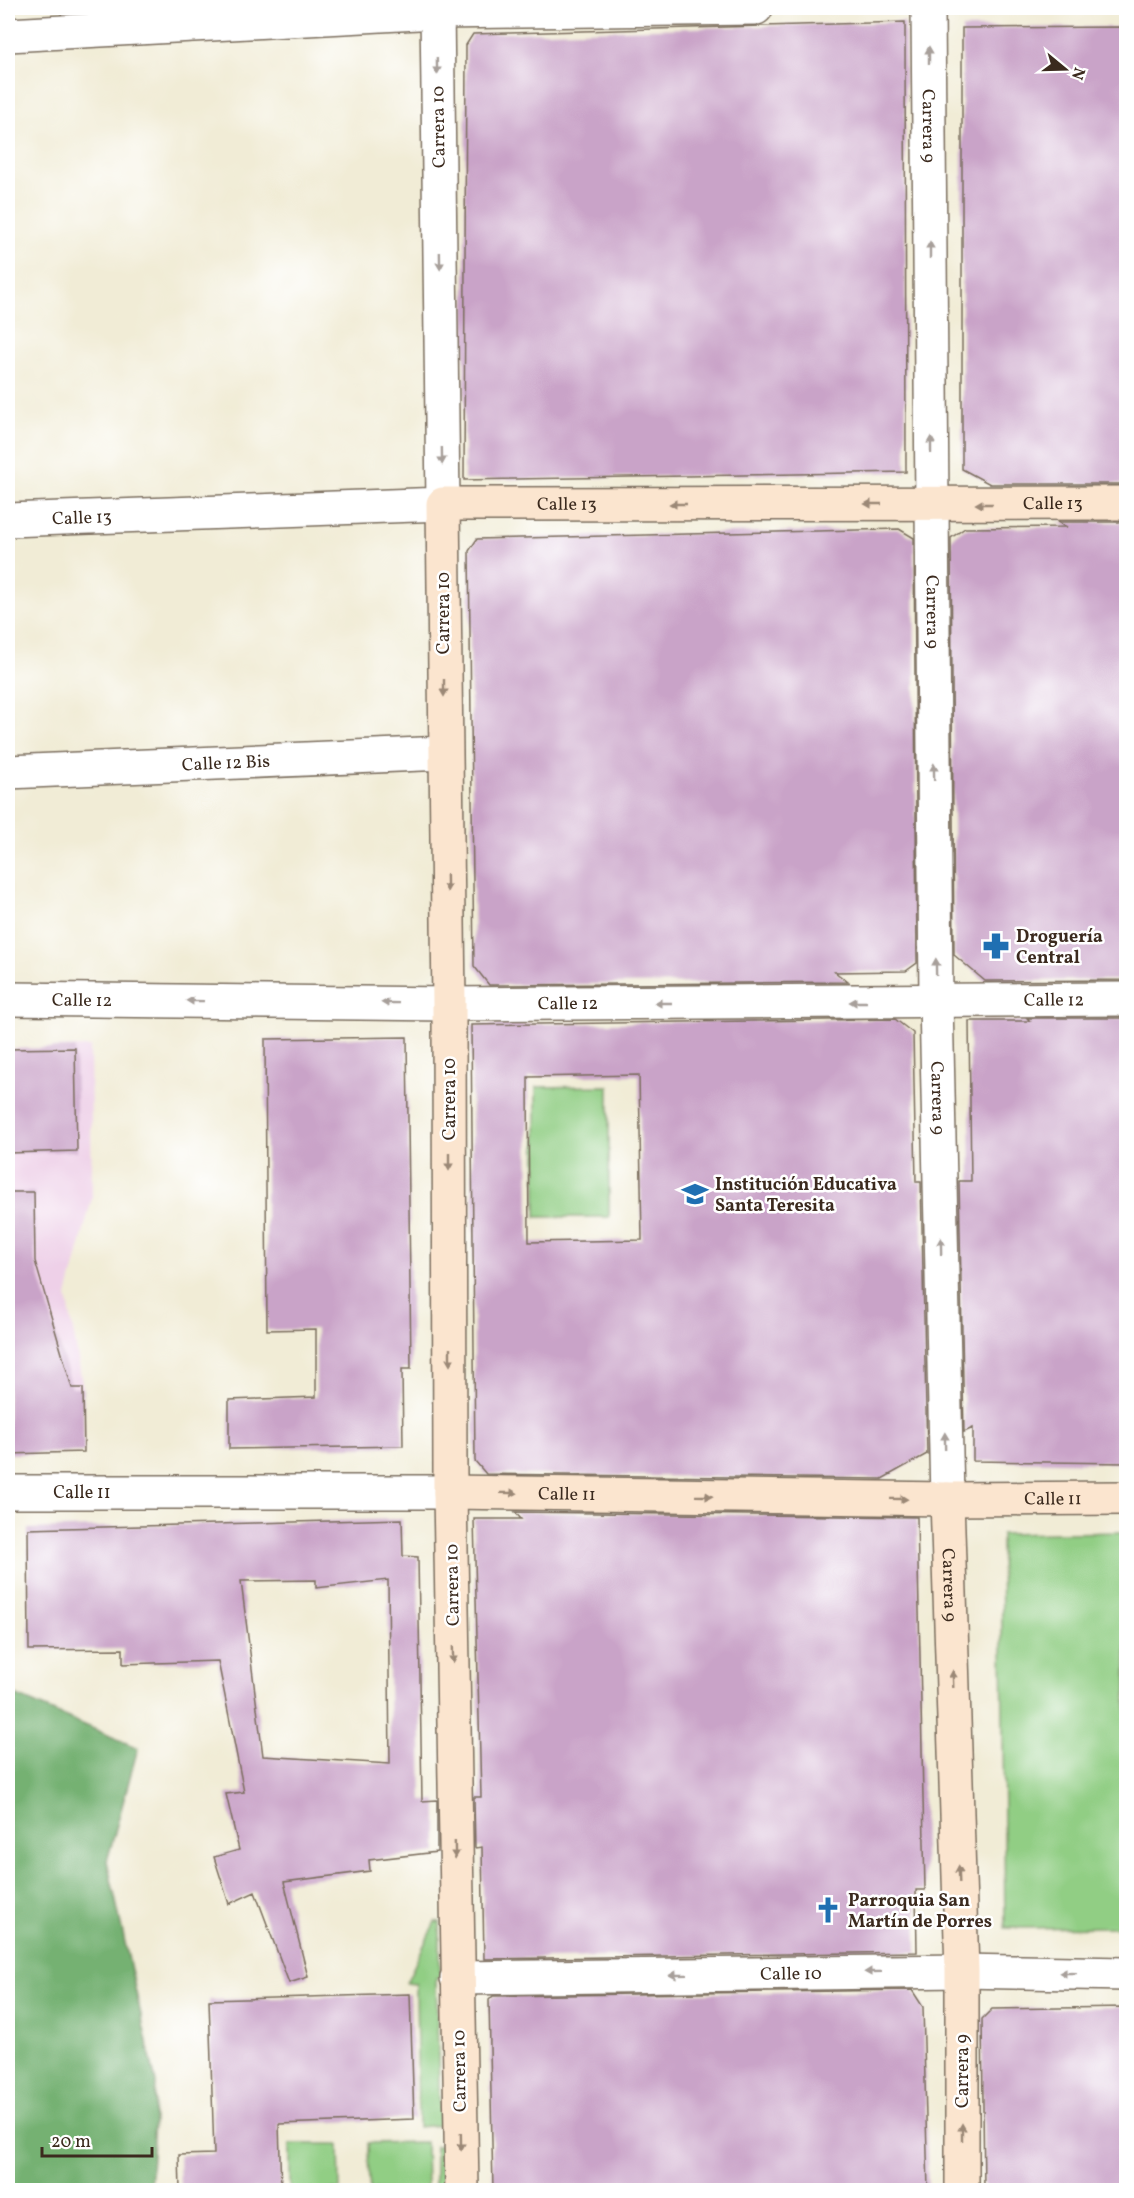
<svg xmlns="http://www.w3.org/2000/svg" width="1134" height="2198" font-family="Vollkorn,serif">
	<rect width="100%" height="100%" fill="#fff"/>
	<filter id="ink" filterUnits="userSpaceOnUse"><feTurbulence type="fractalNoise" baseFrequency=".0167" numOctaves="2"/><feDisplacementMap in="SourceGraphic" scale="12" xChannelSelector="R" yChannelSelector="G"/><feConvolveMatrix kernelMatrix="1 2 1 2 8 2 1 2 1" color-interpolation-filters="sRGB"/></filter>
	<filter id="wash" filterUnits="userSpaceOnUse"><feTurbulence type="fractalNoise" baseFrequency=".008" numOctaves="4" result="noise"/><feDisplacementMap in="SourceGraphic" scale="24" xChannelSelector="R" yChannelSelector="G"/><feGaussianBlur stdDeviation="1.35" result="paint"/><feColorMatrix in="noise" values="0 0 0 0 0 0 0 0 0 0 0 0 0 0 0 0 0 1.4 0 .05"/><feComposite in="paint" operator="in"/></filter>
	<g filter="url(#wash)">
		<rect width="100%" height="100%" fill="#f1ecd6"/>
		<path fill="#eed0e8" d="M90 1047 92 1198 67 1296 83 1388H65L63 1356 35 1261 34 1197H8V1049Z"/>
		<path fill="#91ce84" stroke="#667c51" stroke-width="1.5" d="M609 1086V1217H536V1087Z
			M1126 1532V1927L1005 1928 1001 1534Z
			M435 1922H440V1976L436 1978 440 2125 418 2127 416 1984 406 1983Z
			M426 2142 427 2190H369L368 2143Z
			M290 2144H339L340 2190H290Z
			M435 2146H444V2190H435Z"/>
		<path fill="#74b172" stroke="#586e48" stroke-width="1.5" d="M8 1692 138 1748 107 1861 156 2083 150 2190H8Z"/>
		<g id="blocks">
			<path fill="#c9a3c8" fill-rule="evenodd" d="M905 22 906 472 464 480 466 45 473 34Z
				M1126 27V484H990L962 469V28Z
				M1057 522H1126V980L985 981 954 955 951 538 965 528 1067 527Z
				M899 529 914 538 917 963 906 971 835 972 848 982 489 985 474 966 469 551 477 539Z
				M1027 1018H1126V1463L973 1461V1428L964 1432 959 1181H971L969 1021H1030Z
				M895 1019 913 1033 916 1182H921L927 1454 882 1479 486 1474 475 1461 471 1025ZM639 1075 642 1240 529 1242 528 1077Z
				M407 1037 411 1369H402L403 1446 229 1449V1400L316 1397V1329L267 1330 265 1039Z
				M75 1048 77 1151 8 1153V1049Z
				M8 1192H34L35 1261 72 1388H83L84 1452 8 1454Z
				M515 1512 917 1517 925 1890H916L917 1952 484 1959 482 1847 475 1848 474 1797H481L474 1519H521Z
				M402 1519 403 1556 418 1557 422 1801 437 1800V1852L369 1860 370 1871 284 1882 308 1977 289 1983 255 1892 229 1904 214 1857 239 1850 226 1794 244 1792 218 1661 123 1664V1649L29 1650 28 1529ZM316 1580V1588L388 1580 390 1764 263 1756 241 1581Z
				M912 1990 923 2007 928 2190H493L489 2000 493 1996Z
				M410 1994 414 2119 279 2124 281 2190H180L179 2155 214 2154 209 2000Z
				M1126 2007V2190H984L982 2019 992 2009Z"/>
		</g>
	</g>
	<g filter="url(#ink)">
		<use href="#blocks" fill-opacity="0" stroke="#7b6e5e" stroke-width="1.5"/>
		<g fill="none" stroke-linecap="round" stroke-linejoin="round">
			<g stroke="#7b6e5e" stroke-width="36">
				<g id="minor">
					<path id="s1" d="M928 8 936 1001 947 1499"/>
					<path d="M8 35 437 12 756 8"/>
					<path id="s2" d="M8 520 443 504 437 8"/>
					<path id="s3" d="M8 772 445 753"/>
					<path id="s4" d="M8 999 449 1004 1126 999"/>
					<path id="s5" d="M8 1492H450"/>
					<path id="s6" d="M457 1978 962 1971 1126 1974"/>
				</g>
			</g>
			<g stroke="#7b6e5e" stroke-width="36">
				<g id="secondary">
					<path id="s7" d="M450 1492 947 1499 1126 1498"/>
					<path id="s8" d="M947 1499 962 1971V2190"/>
					<path id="s9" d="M462 2190 450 1492 449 1004 443 504 1126 503"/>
				</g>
			</g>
			<use href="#minor" stroke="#fff" stroke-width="33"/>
			<use href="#secondary" stroke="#fbe5cf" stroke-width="33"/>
		</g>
		<defs><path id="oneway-solid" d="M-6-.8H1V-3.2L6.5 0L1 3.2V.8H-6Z" transform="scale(1.5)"/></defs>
		<g fill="#a79f9a">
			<use href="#oneway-solid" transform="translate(929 55) rotate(-90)"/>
			<use href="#oneway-solid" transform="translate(437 66) rotate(89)"/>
			<use href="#oneway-solid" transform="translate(930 250) rotate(-90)"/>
			<use href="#oneway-solid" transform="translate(440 261) rotate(89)"/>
			<use href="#oneway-solid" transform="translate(931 445) rotate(-90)"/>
			<use href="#oneway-solid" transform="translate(442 456) rotate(89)"/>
			<use href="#oneway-solid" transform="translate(934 772) rotate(-91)"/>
			<use href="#oneway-solid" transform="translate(936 967) rotate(-91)"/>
			<use href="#oneway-solid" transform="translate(195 1001) rotate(-179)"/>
			<use href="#oneway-solid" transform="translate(858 1002) rotate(180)"/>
			<use href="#oneway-solid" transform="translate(390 1003) rotate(-179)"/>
			<use href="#oneway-solid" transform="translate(663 1003) rotate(180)"/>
			<use href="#oneway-solid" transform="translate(941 1246) rotate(-91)"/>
			<use href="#oneway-solid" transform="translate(945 1441) rotate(-91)"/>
			<use href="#oneway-solid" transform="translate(873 1972) rotate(179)"/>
			<use href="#oneway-solid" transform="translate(1068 1973) rotate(-179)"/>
			<use href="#oneway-solid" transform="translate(678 1975) rotate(179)"/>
		</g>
		<g fill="#9b8876">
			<use href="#oneway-solid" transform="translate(678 504) rotate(180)"/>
			<use href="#oneway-solid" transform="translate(873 504) rotate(180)"/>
			<use href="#oneway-solid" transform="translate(984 504) rotate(180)"/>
			<use href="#oneway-solid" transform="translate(444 688) rotate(90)"/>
			<use href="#oneway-solid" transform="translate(447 883) rotate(89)"/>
			<use href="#oneway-solid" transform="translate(449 1162) rotate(90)"/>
			<use href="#oneway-solid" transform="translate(450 1357) rotate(90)"/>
			<use href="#oneway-solid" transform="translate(509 1493) rotate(1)"/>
			<use href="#oneway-solid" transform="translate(704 1496) rotate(1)"/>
			<use href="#oneway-solid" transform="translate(899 1499) rotate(1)"/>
			<use href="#oneway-solid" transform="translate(453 1655) rotate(89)"/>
			<use href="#oneway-solid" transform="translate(953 1679) rotate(-92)"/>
			<use href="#oneway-solid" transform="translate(455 1850) rotate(89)"/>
			<use href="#oneway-solid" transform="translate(959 1874) rotate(-92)"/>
			<use href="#oneway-solid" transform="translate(962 2132) rotate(-90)"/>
			<use href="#oneway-solid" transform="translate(461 2142) rotate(89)"/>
		</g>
	</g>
	<defs>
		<g id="pharmacy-bare" transform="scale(2.07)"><path d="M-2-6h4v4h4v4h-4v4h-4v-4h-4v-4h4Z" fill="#1f6fb2" stroke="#fff" stroke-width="2.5" paint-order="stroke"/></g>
		<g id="university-bare" transform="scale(2.07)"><path d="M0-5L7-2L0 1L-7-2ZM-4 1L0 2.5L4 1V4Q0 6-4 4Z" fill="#1f6fb2" stroke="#fff" stroke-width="2.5" paint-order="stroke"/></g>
		<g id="church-bare" transform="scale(2.07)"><path d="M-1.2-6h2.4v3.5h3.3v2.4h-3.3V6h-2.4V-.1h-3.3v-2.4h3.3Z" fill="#1f6fb2" stroke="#fff" stroke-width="2.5" paint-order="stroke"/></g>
	</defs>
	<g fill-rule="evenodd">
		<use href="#pharmacy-bare" x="996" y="946"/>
		<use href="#university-bare" x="695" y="1194"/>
		<use href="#church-bare" x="828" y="1910"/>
	</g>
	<g text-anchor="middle" stroke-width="5" stroke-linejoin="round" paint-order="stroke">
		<g font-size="18" fill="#3b2a1e" stroke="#fff">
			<text transform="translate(438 127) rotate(-91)" y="6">Carrera 10</text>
			<text dy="6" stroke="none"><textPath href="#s1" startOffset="118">Carrera 9</textPath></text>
			<text dy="6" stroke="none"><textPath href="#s9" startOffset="2296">Calle 13</textPath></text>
			<text dy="6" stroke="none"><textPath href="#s9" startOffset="1810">Calle 13</textPath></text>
			<text dy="6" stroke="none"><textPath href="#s2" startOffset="74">Calle 13</textPath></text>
			<text transform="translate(443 613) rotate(-90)" y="6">Carrera 10</text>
			<text dy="6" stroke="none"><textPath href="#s1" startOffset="604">Carrera 9</textPath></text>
			<text dy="6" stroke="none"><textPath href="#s3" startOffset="218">Calle 12 Bis</textPath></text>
			<text dy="6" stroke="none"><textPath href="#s4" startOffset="74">Calle 12</textPath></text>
			<text dy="6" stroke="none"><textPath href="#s4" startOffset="1046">Calle 12</textPath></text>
			<text dy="6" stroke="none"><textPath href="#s4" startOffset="560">Calle 12</textPath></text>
			<text transform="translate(449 1099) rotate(-90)" y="6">Carrera 10</text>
			<text dy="6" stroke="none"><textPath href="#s1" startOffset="1090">Carrera 9</textPath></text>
			<text dy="6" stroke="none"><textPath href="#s5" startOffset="74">Calle 11</textPath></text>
			<text dy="6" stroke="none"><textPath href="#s7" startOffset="117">Calle 11</textPath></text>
			<text dy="6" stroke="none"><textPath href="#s7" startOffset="603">Calle 11</textPath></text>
			<text transform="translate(452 1585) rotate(-91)" y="6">Carrera 10</text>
			<text dy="6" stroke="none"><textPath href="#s8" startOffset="86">Carrera 9</textPath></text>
			<text dy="6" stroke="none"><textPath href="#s6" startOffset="334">Calle 10</textPath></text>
			<text transform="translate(459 2071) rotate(-91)" y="6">Carrera 10</text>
			<text transform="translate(962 2071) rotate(-90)" y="6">Carrera 9</text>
		</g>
		<g font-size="18" font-weight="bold" fill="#3b2a1e" stroke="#fff" text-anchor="start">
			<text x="1016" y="942">Droguería<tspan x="1016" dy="21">Central</tspan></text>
			<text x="715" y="1190">Institución Educativa<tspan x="715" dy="21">Santa Teresita</tspan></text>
			<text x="848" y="1906">Parroquia San<tspan x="848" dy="21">Martín de Porres</tspan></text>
		</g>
	</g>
	<rect width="1134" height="2198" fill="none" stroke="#fff" stroke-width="30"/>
	<g transform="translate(1065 69) rotate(109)" stroke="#ffffff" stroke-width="4.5" paint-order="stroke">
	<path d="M0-4.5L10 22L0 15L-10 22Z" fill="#3b2a1e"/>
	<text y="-9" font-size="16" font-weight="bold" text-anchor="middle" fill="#3b2a1e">N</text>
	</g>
	<path d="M42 2147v9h110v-9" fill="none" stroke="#3b2a1e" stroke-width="3"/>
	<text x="51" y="2147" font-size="18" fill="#3b2a1e" stroke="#ffffff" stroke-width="4.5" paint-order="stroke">20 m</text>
</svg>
